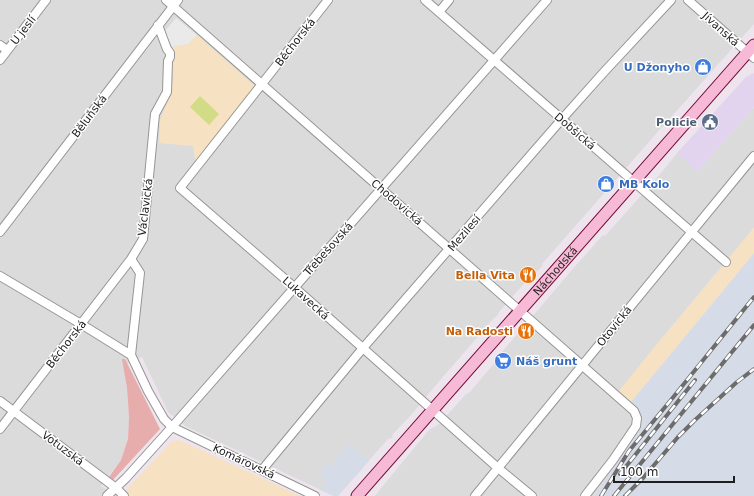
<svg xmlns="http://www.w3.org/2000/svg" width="754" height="496" font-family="'DejaVu Sans',sans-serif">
	<rect width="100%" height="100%" fill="#eee4ed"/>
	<path fill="#dbdbdc" d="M0 0H754V24L673 115 674 116 670 120H669L663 126 542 264 543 265 529 281 527 280 499 312 498 315 494 318 442 378 411 415 392 435 393 437 390 439 389 438 386 441 338 496H334L185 426 168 412 142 357 124 365 127 388 129 417 128 439 121 460 101 486 117 496H0Z
		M754 107V228L653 349 619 392 645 416 636 432 619 455 621 457 594 496H375L377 493 429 430 439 424 466 394 469 393 497 360 496 359 571 271 603 235 605 236 662 172 677 153 698 171Z"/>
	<path fill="#e2d4ef" d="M753 73 754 74V107L697 172 677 153 746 77Z"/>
	<path fill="#d6dce7" d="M754 253V496H594L621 457 618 454 636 432 644 416 630 403Z
		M349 444 369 461 338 496H334L320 490 326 483 321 474 323 471 322 469 327 464 330 466Z"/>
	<path fill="#e7acac" d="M122 359H125L160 429 113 480 109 477 121 460 128 439 129 417 127 388Z"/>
	<path fill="#f7e1c3" d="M197 35 256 87 196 164 193 146 159 143 160 120 169 97 173 79 170 47 188 44Z
		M754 228V253L630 403 618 392 653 349Z
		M177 440 184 442 300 496H130L125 491 172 441Z"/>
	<path fill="#d2db85" d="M200 96 219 114 209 125 190 107Z"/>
	<path fill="#eaeaea" d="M176 18 197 35 188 44 170 47 165 31Z
		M426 424 429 426 367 496H363Z"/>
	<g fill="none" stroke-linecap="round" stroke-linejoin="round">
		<g stroke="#959595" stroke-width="10">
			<path id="minor" d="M166 0 634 411 637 418 636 426 613 460 585 496
				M328 0 180 188 285 279 498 468 532 496
				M425 0 726 262
				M688 0 754 58
				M439 12 449 0
				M158 25 167 49 170 53V57L168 61 167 92 155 114 143 239 131 259 140 273 131 355 148 391 164 419 172 427 315 496
				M0 45 7 50
				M0 60 46 0
				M0 232 178 0
				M0 276 81 324 131 355
				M0 401 116 488 124 496
				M0 429 131 259
				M262 470 363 348 562 119 604 72 671 0
				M107 496 126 478 172 427 547 0
				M475 496 754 156"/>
		</g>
		<g stroke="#710933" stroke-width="13">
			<g id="secondary">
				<path id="s1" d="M357 496 754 45"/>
			</g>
		</g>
		<use href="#minor" stroke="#fff" stroke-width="8"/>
		<use href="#secondary" stroke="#f7bad6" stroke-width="11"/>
		<g stroke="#6c6c6c" stroke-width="4">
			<path id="rail" d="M620 474 695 380
				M601 496 629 451 675 395 754 297
				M614 496 754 325
				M625 496 643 478 678 437 695 420 737 382 754 369"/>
		</g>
		<use href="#rail" stroke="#fff" stroke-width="2.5" stroke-dasharray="8" stroke-linecap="butt"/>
	</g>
	<defs>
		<g id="shop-disc" transform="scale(0.9)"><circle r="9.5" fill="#3f7fe0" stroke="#fff"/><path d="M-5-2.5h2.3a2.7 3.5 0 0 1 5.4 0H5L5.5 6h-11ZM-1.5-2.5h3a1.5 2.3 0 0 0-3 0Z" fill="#fff"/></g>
		<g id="civic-disc" transform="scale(0.9)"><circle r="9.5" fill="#5c6f8a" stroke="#fff"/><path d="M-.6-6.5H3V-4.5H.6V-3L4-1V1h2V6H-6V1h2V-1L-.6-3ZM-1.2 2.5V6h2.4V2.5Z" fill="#fff"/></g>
		<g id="restaurant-disc" transform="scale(0.9)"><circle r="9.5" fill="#e8710a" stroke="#fff"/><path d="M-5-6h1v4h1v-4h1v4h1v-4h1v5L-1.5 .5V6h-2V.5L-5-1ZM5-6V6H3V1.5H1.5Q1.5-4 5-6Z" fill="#fff"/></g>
		<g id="supermarket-disc" transform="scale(0.9)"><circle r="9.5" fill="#3f7fe0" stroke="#fff"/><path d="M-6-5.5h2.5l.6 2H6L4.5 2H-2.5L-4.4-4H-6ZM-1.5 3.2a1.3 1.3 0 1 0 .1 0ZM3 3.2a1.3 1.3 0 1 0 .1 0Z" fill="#fff"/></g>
	</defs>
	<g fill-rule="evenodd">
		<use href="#shop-disc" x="703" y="67"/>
		<use href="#civic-disc" x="710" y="122"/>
		<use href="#shop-disc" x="606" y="184"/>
		<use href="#restaurant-disc" x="528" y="275"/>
		<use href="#restaurant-disc" x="526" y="331"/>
		<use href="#supermarket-disc" x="503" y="361"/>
	</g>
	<g text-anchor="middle" stroke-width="3" stroke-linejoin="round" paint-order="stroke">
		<g font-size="11" fill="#1e1e1e" stroke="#fff">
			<text transform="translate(721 29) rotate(42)" y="4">Jívanská</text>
			<text transform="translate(23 30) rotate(-52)" y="4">U jeslí</text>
			<text transform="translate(295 42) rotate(-52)" y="4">Běchorská</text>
			<text transform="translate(89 116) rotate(-53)" y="4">Běluňská</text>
			<text transform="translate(575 131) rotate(41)" y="4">Dobšická</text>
			<text transform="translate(397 202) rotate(41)" y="4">Chodovická</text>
			<text transform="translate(145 207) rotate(-83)" y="4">Václavická</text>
			<text transform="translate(464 233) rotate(-49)" y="4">Mezilesí</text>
			<text transform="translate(328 249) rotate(-48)" y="4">Třebešovská</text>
			<text dy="4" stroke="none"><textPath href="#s1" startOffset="300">Náchodská</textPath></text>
			<text transform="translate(306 298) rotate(42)" y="4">Lukavecká</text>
			<text transform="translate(614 326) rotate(-51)" y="4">Otovická</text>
			<text transform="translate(66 344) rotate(-52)" y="4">Běchorská</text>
			<text transform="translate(63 448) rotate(37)" y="4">Votuzská</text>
			<text transform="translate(244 461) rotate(25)" y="4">Komárovská</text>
		</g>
		<g font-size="11" font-weight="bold" fill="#366cbe" stroke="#fff" text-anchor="start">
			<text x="690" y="71" text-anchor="end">U Džonyho</text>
			<text x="619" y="188">MB Kolo</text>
			<text x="516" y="365">Náš grunt</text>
		</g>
		<g font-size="11" font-weight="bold" fill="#4e5e75" stroke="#fff" text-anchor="end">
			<text x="697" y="126">Policie</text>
		</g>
		<g font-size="11" font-weight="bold" fill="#c56008" stroke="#fff" text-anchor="end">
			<text x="515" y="279">Bella Vita</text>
			<text x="513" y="335">Na Radosti</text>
		</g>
	</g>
	<path d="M614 476v6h120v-6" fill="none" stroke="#1e1e1e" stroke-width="2"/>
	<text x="620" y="476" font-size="12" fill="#1e1e1e" stroke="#ffffff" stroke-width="3" paint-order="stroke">100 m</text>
</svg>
